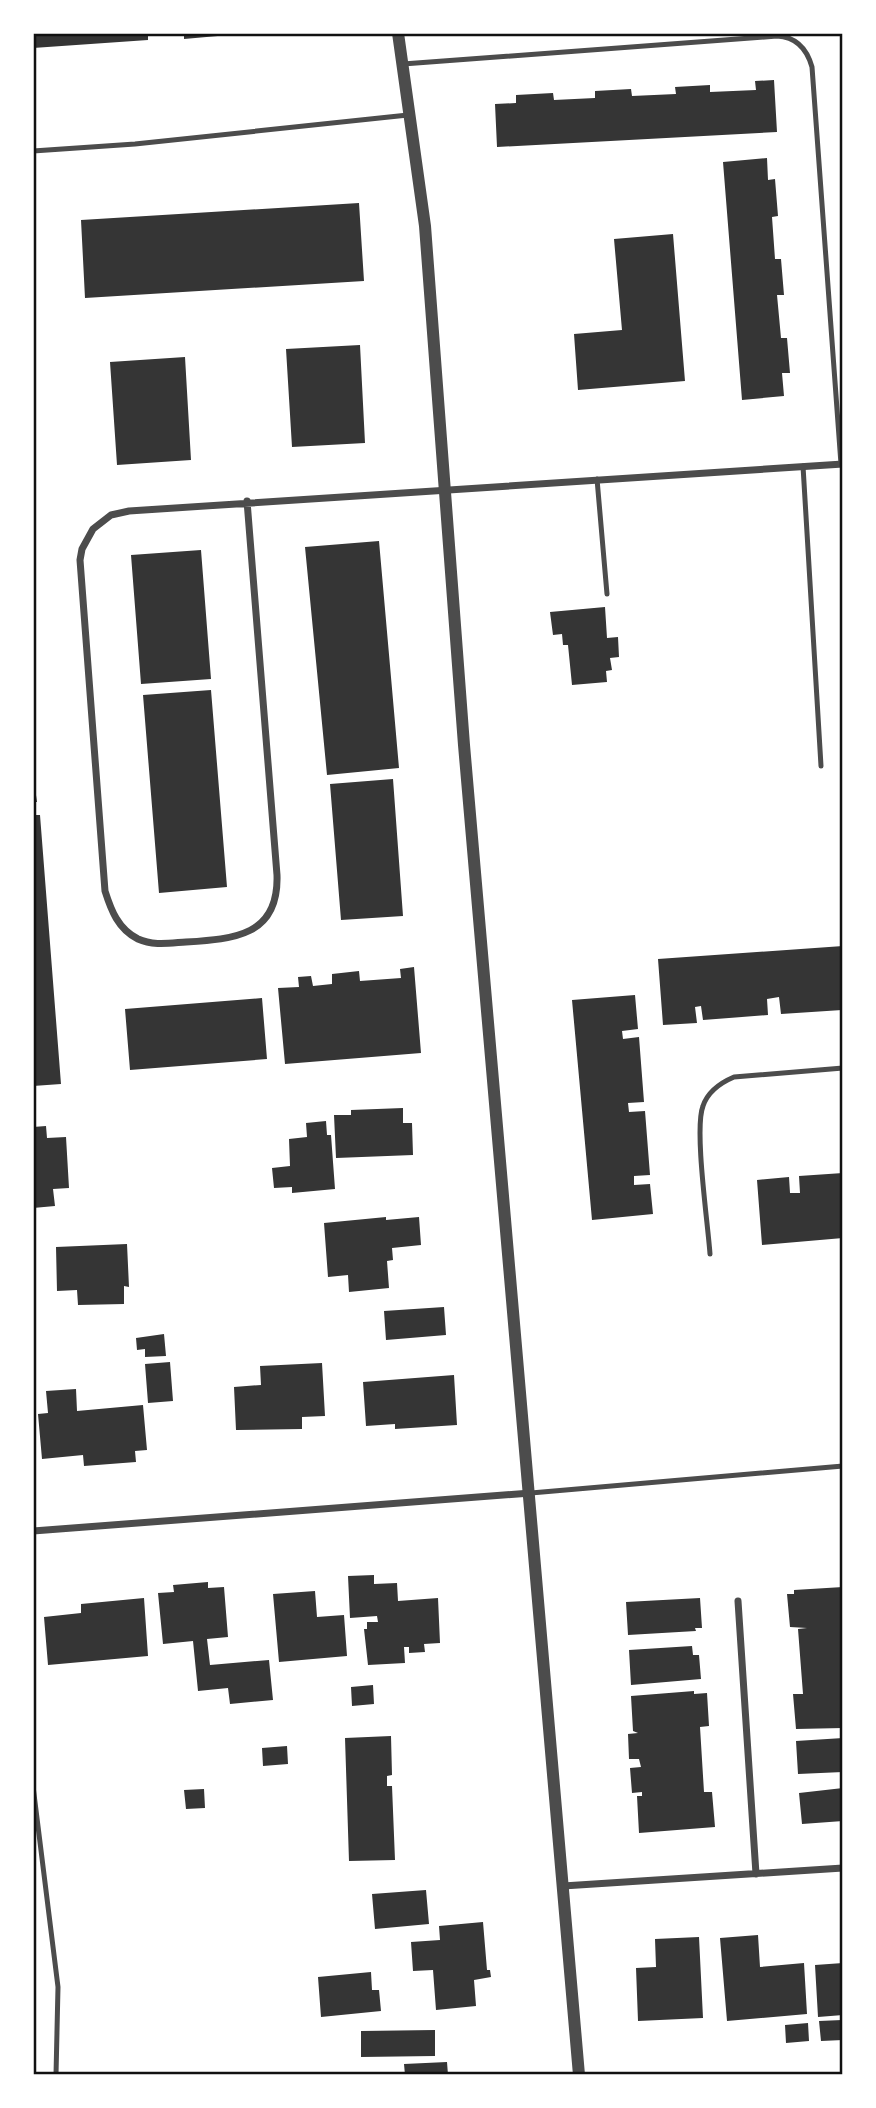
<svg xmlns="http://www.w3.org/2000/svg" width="876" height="2108" font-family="'Asap Condensed',sans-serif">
	<rect width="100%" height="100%" fill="#fff"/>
	<path fill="#353535" d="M33 33H148V40L33 48Z
		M184 33H229V35L184 39Z
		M774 80 777 132 497 147 495 104 516 103V95L553 93 554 100 595 98V91L631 89 632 96 676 94 675 87 710 85V92L756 90 755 81Z
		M767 158 768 180 775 179 778 216 772 217 775 259H781L784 295H777L781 338H787L790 373H782L784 396 742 400 723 162Z
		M359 203 364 281 85 298 81 220Z
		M673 234 685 381 578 390 574 334 622 330 614 239Z
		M360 345 365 443 292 447 286 349Z
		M185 357 191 460 117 465 110 362Z
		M379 541 399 768 327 775 305 547Z
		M201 550 211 679 141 684 131 555Z
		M605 607 607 638 618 637 619 657 610 658 612 670 606 671 607 682 572 685 568 645H563L562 634 553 635 550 612Z
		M211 690 227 887 159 893 143 695Z
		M33 774 37 802H33Z
		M393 779 403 916 341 920 330 784Z
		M33 815H40L61 1084 33 1086Z
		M843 946 842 1010 781 1014 779 997 767 999 768 1015 703 1020 701 1006 695 1007 697 1023 663 1025 658 959Z
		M414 967 421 1053 285 1064 278 988 299 987 298 977 311 976 313 986 332 984V974L359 971 360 981 401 978 400 969Z
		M635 995 638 1029 622 1031 623 1039 639 1037 644 1102 628 1103 629 1112 645 1111 650 1175 634 1176V1185L650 1184 653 1214 592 1220 572 1000Z
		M262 998 267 1059 130 1070 125 1009Z
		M403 1108V1123H412L413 1155 336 1158 334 1115H351V1110Z
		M326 1121 327 1135H331L335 1189 292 1193V1187L274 1188 272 1168 290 1166 289 1139 307 1137 306 1123Z
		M46 1126 47 1138 66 1137 69 1188 53 1189 55 1206 33 1208V1127Z
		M843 1173V1238L762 1245 757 1180 789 1177 790 1193H800L799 1176Z
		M386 1217V1220L419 1217 421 1245 392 1248 393 1260 387 1261 389 1288 349 1292 348 1275 328 1277 324 1223Z
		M127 1244 129 1287 124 1286V1304L78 1305 77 1290 57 1291 56 1247Z
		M444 1307 446 1335 386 1340 384 1311Z
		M164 1334 166 1356 145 1357V1349L137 1350 136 1338Z
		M170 1362 173 1401 148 1403 145 1364Z
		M322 1363 325 1416 302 1417V1429L236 1430 234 1387 261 1385 260 1366Z
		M454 1375 457 1425 395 1429V1424L366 1426 363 1382Z
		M76 1389 77 1411 143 1405 147 1450 135 1451 136 1462 84 1466 83 1455 42 1459 38 1414 48 1413 46 1391Z
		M374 1575V1584L397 1583 398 1601 438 1598 440 1643 424 1644 425 1652 409 1653V1647H404L405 1663 368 1665 364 1629H367V1622H378L377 1616 350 1618 348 1576Z
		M208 1582V1588L224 1587 228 1637 207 1639 210 1665 269 1660 273 1700 230 1704 228 1688 198 1691 193 1641 163 1644 158 1593 174 1592 173 1585Z
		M843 1587V1728L796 1729 793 1694H803L798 1629 807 1628 790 1627 787 1594H794V1590Z
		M315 1591 317 1617 344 1615 347 1656 279 1662 273 1594Z
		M144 1598 148 1656 48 1665 44 1617 81 1613V1604Z
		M700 1598 702 1628H695L696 1631 628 1635 626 1602Z
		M692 1646 693 1655H699L701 1679 631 1685 629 1650Z
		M373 1685 374 1704 352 1706 351 1687Z
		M694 1691V1694L707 1693 709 1726 700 1727 704 1792H712L715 1827 639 1833 637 1796H642V1792L632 1793 630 1768 641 1767 639 1759H629L628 1734 638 1733 633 1731 631 1696Z
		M391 1736 392 1775 387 1776V1786H392L395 1860 349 1861 345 1738Z
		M843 1738V1772L798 1774 796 1741Z
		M287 1746 288 1764 263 1766 262 1748Z
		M843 1788V1821L802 1824 799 1793Z
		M204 1789 205 1808 186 1809 184 1790Z
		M426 1890 429 1924 375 1929 372 1894Z
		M483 1922 487 1970H490L491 1977 474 1980 476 2006 436 2010 433 1970 413 1971 411 1942 440 1940 439 1926Z
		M758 1935 760 1967 804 1963 807 2014 727 2021 720 1938Z
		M699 1937 703 2018 638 2021 636 1968 656 1967 655 1939Z
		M843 1963V2015L818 2017 815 1965Z
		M371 1972 372 1990H379L381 2011 321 2017 318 1977Z
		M842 2020 843 2040 821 2041 819 2021Z
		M808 2023 809 2041 786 2043 785 2025Z
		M435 2030V2056L361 2057V2031Z
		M447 2062 448 2075H405L404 2064Z"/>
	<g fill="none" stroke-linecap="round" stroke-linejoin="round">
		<path stroke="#4c4c4c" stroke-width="5" d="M403 64 777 36C797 37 807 49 812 67L841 464
			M33 151 135 144 408 115
			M803 466 821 766
			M597 479 607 594
			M710 1254C708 1224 694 1129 703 1106 708 1091 720 1083 734 1077L843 1068
			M531 1493 843 1466
			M33 1786 58 1987 56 2075"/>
		<path stroke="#4c4c4c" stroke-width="7" d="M247 501 277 875C279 936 234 939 186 942 170 943 153 946 138 939 118 929 111 910 105 891L80 560 82 549 93 529 111 515 129 511 843 464
			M33 1531 531 1493
			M738 1601 756 1874
			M563 1886 843 1868"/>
		<path stroke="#4c4c4c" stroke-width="12" d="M398 33 425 226 464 745 579 2075"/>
	</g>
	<rect width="876" height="2108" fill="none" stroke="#ffffff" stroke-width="70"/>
	<rect x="35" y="35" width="806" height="2038" fill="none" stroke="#111" stroke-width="2.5"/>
</svg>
